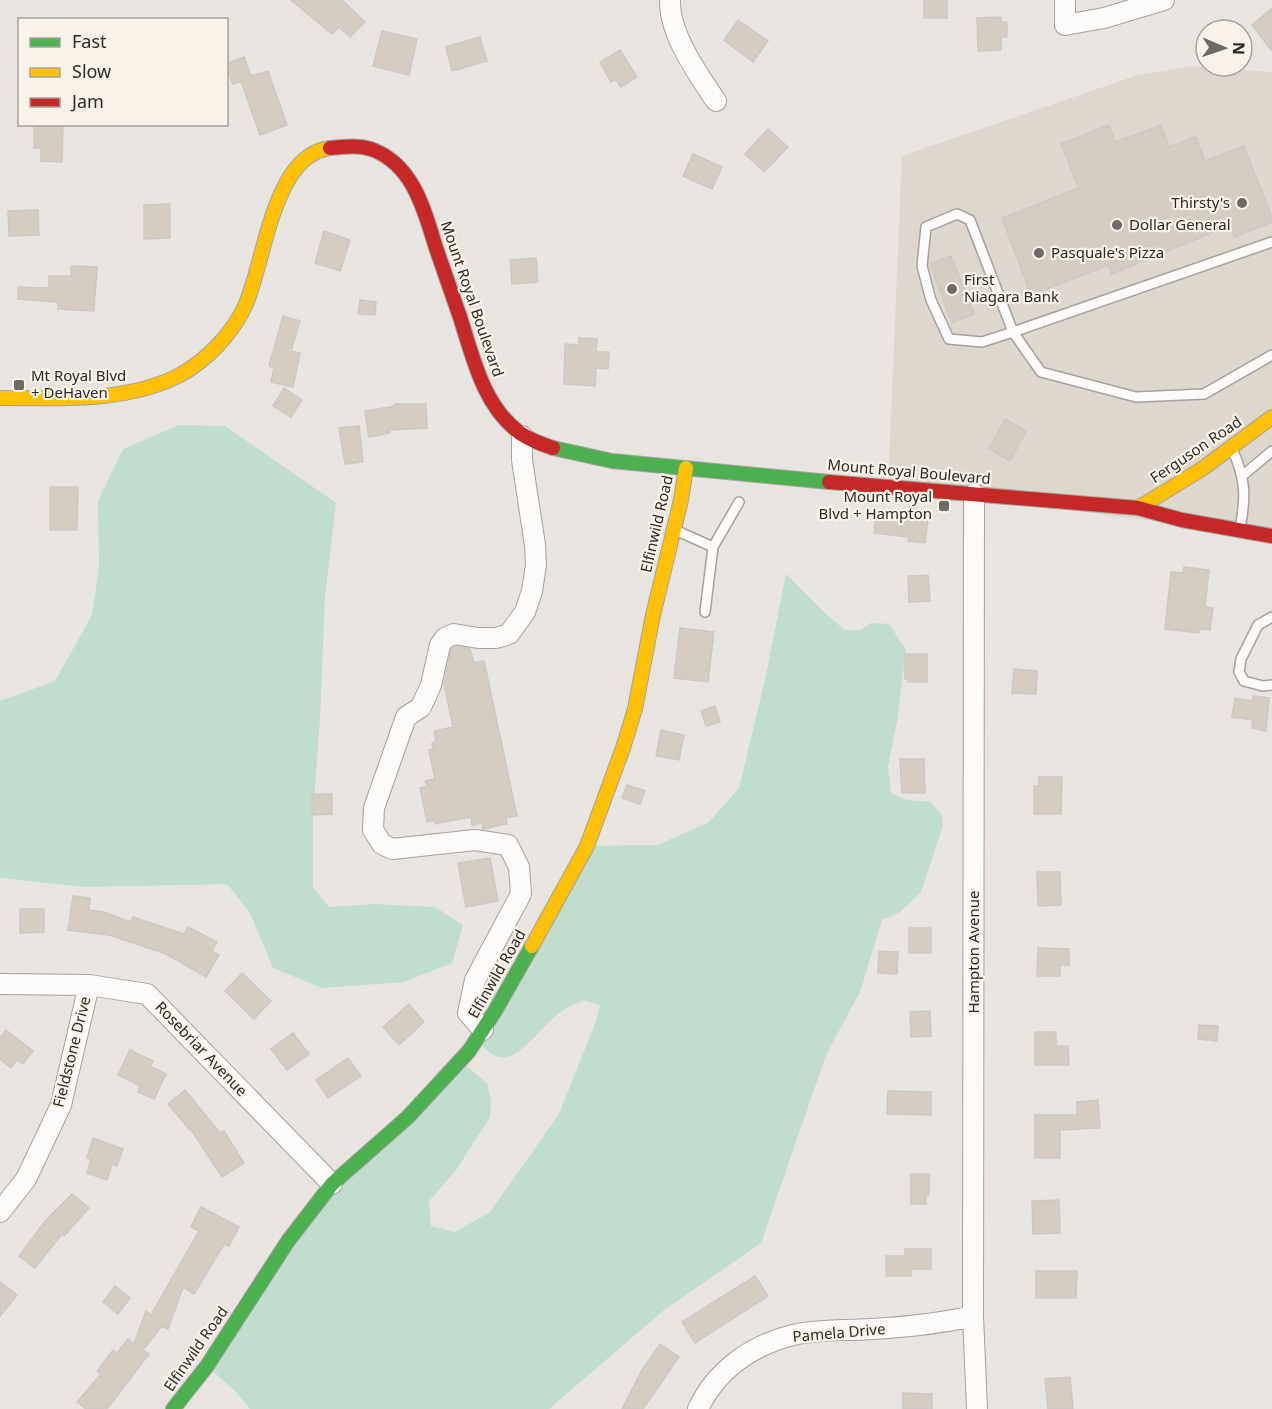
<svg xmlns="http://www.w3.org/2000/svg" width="1272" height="1409" font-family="'Noto Sans',sans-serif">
	<rect width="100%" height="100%" fill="#e8e4e0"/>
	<path fill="#ded7cd" d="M1191 66 1272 72V536L888 487 902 156 1135 76Z"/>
	<path fill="#c1ddcd" d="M179 425 225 426 336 503 325 596 320 718 313 815V887L329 907 373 904 435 907 463 925 452 963 404 982 322 988 273 968 250 913 227 884 85 887 0 878V701L55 681 92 615 99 567 98 501 123 449Z
		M786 574 828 616 845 630H861L871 623 889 624 906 650 897 721 888 767 891 793 907 800 931 802 942 815 943 825 921 892 900 912 882 920 860 992 826 1055 761 1243 664 1310 549 1409H250L236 1392 207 1366 288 1241 460 1061 487 1083 491 1101 490 1117 457 1169 429 1201 431 1226 455 1232 490 1212 559 1114 597 1019 600 1005 583 1000C576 1004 568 1006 562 1011 546 1021 518 1063 499 1057 491 1055 482 1046 476 1041L587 846 657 845 708 823 739 788 765 680Z"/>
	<path fill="#d5cdc2" stroke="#cbc9c6" stroke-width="1.5" d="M291 0H342L365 22 350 37 339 27 332 34Z
		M924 0H947V18H924Z
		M1272 8V51L1252 25Z
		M1001 17V22H1007V37H1001V50L978 51 977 18Z
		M738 20 768 41 753 62 724 40Z
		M382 31 417 39 409 75 373 66Z
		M480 37 487 61 452 71 446 47Z
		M620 50 637 77 621 87 616 79 611 82 600 62Z
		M244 57 251 76 268 71 287 125 260 135 241 81 233 84 226 66V64Z
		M34 125 63 126 62 162 41 161V148H34Z
		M1109 125 1115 142 1161 125 1169 147 1196 137 1205 161 1244 146 1272 218V222L1235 237 1230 225 1112 274 1108 265 1031 295 1002 218 1079 188 1061 144Z
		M768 129 788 147 764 172 745 154Z
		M693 154 722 167 712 189 683 176Z
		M170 204V238L144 239V205Z
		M38 210 39 235 9 236 8 211Z
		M324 231 350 240 340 271 315 263Z
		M951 256 974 314 952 323 930 264Z
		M536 258 538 282 512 284 510 260Z
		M71 266 97 267 94 311 58 309V302L18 299V287L49 288V276H71Z
		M360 300 376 302 375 315 358 314Z
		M283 316 300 321 291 351 300 353 293 387 271 382 274 368 269 366Z
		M579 338 597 339 596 352H609L608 369 596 368 595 386 564 384 565 344 579 345Z
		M284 388 302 400 291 417 273 406Z
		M395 404H426L427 428 389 430 390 433 369 437 365 411 395 406Z
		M1005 419 1026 431 1010 461 989 449Z
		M359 426 363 462 345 464 339 428Z
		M50 487H78L77 530H50Z
		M909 508 929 511 925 543 908 541 909 537 874 533 876 517 908 521Z
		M1184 567 1209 570 1205 607 1213 608 1210 630 1200 629 1199 633 1165 629 1171 572 1183 573Z
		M928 575 930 601 909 602 908 576Z
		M680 628 714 632 708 682 674 678Z
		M456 646 470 649 474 663 484 661 517 816 506 818 507 824 483 829 482 823 472 825 471 817 435 824 434 820 427 822 420 788 427 786 425 781 435 779 429 750 433 749 432 743 436 742 434 731 453 727 444 684 451 650Z
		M905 654H927V682H908V679H905Z
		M1014 669 1037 671 1036 694 1012 693Z
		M1253 696 1269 698 1266 731 1252 728 1253 720 1232 717 1235 698 1252 701Z
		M715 706 720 722 706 726 701 711Z
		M661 730 684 735 679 760 656 756Z
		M900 759H924L925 793H902Z
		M1039 777H1062L1061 814H1034V786H1039Z
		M627 785 645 791 640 804 622 798Z
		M312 794H332V814L312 815Z
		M490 858 498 901 466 907 458 863Z
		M1037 872H1060L1061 905 1038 906Z
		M73 896 90 898 89 910 104 912 131 922 133 917 184 934 188 927 217 942 212 951 219 955 206 977 166 954 109 935 68 930Z
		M20 909H44V932L20 933Z
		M909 928H931V953H909Z
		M1038 948 1069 949V965H1060V976H1037Z
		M879 951 898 952 897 974 878 973Z
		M242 973 271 1001 254 1019 225 991Z
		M409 1004 424 1022 399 1045 383 1027Z
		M930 1011 931 1036 911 1037 910 1012Z
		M1199 1025 1218 1026 1217 1041 1198 1039Z
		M6 1030 33 1051 23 1064 17 1060 11 1068 0 1059V1038Z
		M1035 1032H1056V1046H1068L1069 1065H1035Z
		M293 1033 309 1054 287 1070 271 1049Z
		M130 1050 153 1061 150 1066 166 1074 154 1099 138 1092 140 1086 118 1075Z
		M348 1058 361 1076 328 1098 316 1080Z
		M185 1090 220 1133 224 1131 244 1163 222 1177 190 1128 189 1129 168 1104Z
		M888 1091 931 1092V1115L887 1114Z
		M1098 1100 1100 1128 1060 1130V1158H1035V1115H1077V1102Z
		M93 1138 123 1149 117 1166 112 1164 107 1180 87 1173 91 1159 87 1158Z
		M911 1174H929V1195H926V1204H911Z
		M72 1194 89 1208 64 1236 62 1234 35 1268 19 1256 46 1220Z
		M1059 1200 1060 1233 1033 1234 1032 1201Z
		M201 1207 239 1227 229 1246 224 1244 194 1294 183 1287 168 1329 162 1326 143 1350 149 1354 107 1409H86L77 1402 101 1374 97 1371 113 1350 117 1353 128 1339 134 1344 146 1311 151 1315 199 1231 191 1227Z
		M905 1249H931V1269H911V1276H886V1256H905Z
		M1036 1271H1077L1076 1298H1036Z
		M755 1276 768 1296 695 1343 682 1322Z
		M0 1282 17 1295 0 1316Z
		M115 1286 130 1298 118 1314 103 1302Z
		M660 1344 679 1357 643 1409H622L642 1370Z
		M1070 1377 1073 1409H1048L1045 1379Z
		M903 1393 932 1394V1409H903Z"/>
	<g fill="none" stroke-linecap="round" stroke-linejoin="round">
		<g stroke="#a5a29f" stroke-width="12">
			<path id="lane" d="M957 214 970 220 1013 332 982 342 949 339 931 300 922 266 926 227Z
				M1272 242 1013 332 1041 372 1136 397 1204 394 1272 355
				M1232 449C1246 479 1246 497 1240 529
				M1242 476 1272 451
				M675 530 713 547 739 502
				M705 612 713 547
				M1272 617 1258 625 1241 659 1239 672 1244 681 1263 686 1272 685"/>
		</g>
		<g stroke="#a5a29f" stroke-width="22">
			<path id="street" d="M670 0C669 34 698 74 716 101
				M1065 0V25L1104 18 1164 0
				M974 494 973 1316 977 1409
				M0 984 89 985 147 994 332 1184
				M483 1030 468 1013 475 980 521 894 519 867 508 845 475 840 392 849 382 844 373 830 374 808 406 717 421 707 431 685 440 645 445 638 454 634 478 638H496L509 634 525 612 532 591 536 565 535 545 522 460V436
				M0 1212 26 1179 61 1105 89 985
				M698 1409C716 1370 752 1345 793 1335 818 1329 846 1331 872 1329 906 1327 939 1324 973 1316"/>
		</g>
		<g stroke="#a5a29f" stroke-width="16">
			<path id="fast" d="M553 448 612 461 829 482
				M173 1409 207 1366 288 1241 332 1184 408 1117 469 1051 495 1011 532 946"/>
		</g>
		<g stroke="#a5a29f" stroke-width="16">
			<path id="slow" d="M0 398C59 398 126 403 180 375 207 360 232 334 245 306 265 263 272 155 330 148
				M1138 508 1202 469 1272 417
				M532 946 587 846 623 748 635 709 653 615 681 500 686 468"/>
		</g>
		<g stroke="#a5a29f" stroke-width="16">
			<path id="jam" d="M330 148C344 147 357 145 371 149 413 164 424 209 436 248 444 271 452 294 460 317 473 357 483 406 520 433 530 440 541 444 553 448
				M829 482 1138 508 1182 520 1272 536"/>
		</g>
		<use href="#lane" stroke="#fcfbfa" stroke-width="9"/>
		<use href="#street" stroke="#fcfbfa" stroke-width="20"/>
		<use href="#fast" stroke="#4caf50" stroke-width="14"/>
		<use href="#slow" stroke="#ffc107" stroke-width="14"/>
		<use href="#jam" stroke="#c62828" stroke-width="14"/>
	</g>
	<g fill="#6e6b67" stroke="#f8f2e9" stroke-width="2">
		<circle cx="1242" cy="203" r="6"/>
		<circle cx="1117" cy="225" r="6"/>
		<circle cx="1039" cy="253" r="6"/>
		<circle cx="952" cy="289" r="6"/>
		<rect x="13" y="379" width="12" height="12" rx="3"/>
		<rect x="938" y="500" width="12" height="12" rx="3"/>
	</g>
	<g text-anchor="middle" stroke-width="4.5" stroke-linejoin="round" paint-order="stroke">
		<g font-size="15" fill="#2c2a26" stroke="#f8f2e9" text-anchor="start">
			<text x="1230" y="208" text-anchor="end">Thirsty's</text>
			<text x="1129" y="230">Dollar General</text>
			<text x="1051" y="258">Pasquale's Pizza</text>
			<text x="964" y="285">First<tspan x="964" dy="17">Niagara Bank</tspan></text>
			<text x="31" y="381">Mt Royal Blvd<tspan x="31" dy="17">+ DeHaven</tspan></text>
			<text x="932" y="502" text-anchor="end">Mount Royal<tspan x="932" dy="17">Blvd + Hampton</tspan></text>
		</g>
		<g font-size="15" fill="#2c2a26" stroke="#f8f2e9">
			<text transform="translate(472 299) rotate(71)" y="5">Mount Royal Boulevard</text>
			<text transform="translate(1196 450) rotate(-34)" y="5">Ferguson Road</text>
			<text transform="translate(909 472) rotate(5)" y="5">Mount Royal Boulevard</text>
			<text transform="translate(657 524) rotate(-77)" y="5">Elfinwild Road</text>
			<text transform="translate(974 952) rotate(-90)" y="5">Hampton Avenue</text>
			<text transform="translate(497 974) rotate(-60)" y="5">Elfinwild Road</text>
			<text transform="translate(201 1049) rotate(46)" y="5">Rosebriar Avenue</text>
			<text transform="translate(72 1052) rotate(-76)" y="5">Fieldstone Drive</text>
			<text transform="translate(839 1333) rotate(-5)" y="5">Pamela Drive</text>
			<text transform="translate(196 1349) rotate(-55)" y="5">Elfinwild Road</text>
		</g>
	</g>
	<rect x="18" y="18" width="210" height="108" fill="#f8f2e9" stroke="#a6a29b" stroke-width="1.5"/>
	<rect x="30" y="38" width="30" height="9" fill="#4caf50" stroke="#a6a29b" stroke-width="1.5"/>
	<text x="72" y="48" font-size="18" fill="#2c2a26">Fast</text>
	<rect x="30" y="68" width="30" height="9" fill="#ffc107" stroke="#a6a29b" stroke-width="1.5"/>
	<text x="72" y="78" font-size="18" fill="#2c2a26">Slow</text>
	<rect x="30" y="98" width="30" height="9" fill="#c62828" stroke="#a6a29b" stroke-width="1.5"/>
	<text x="72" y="108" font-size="18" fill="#2c2a26">Jam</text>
	<g transform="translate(1224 48) rotate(92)"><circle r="28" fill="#f8f2e9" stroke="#a6a29b" stroke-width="1.5"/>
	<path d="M0-4.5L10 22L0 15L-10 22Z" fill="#6e6b67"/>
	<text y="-9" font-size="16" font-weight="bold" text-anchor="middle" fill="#2c2a26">N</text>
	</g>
</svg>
